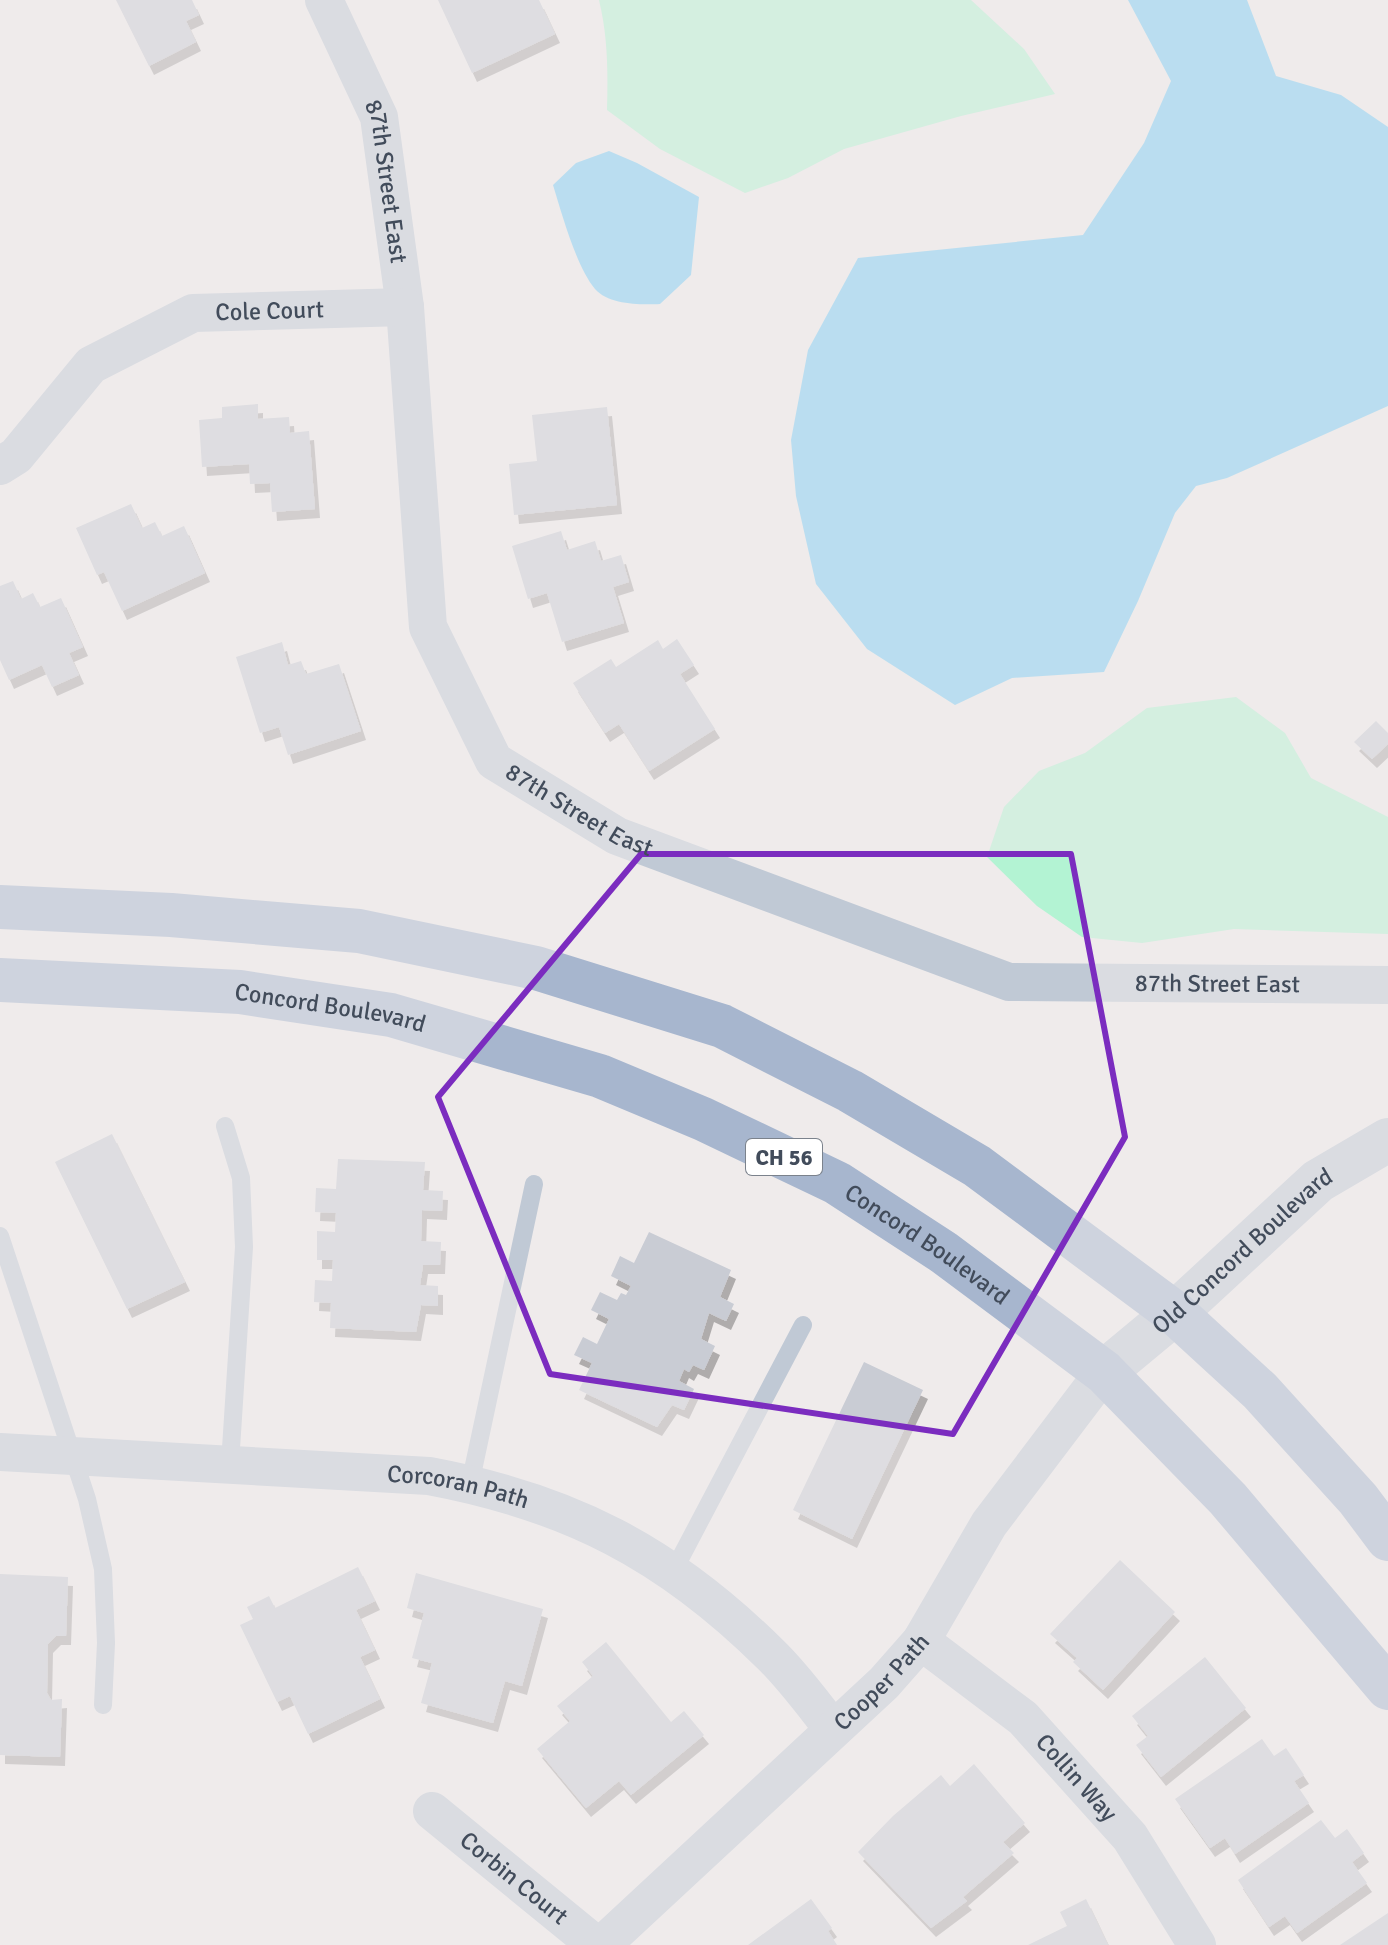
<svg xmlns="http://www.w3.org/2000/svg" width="1388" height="1945" font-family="Signika,sans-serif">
	<defs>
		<filter id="shadow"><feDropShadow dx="5" dy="9" stdDeviation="0" flood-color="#0004"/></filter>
	</defs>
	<rect width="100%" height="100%" fill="#efebeb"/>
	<path fill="#b3f3d3" d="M599 0H971L1024 49 1055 94 961 116 844 149 788 178 745 193 660 149 607 110C608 73 608 37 599 0Z
		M1236 697 1285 733 1311 778 1388 817V934L1234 929 1142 943 1082 937 1037 906 987 857 1004 807 1039 771 1085 753 1147 708Z"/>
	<path fill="#7bcdf5" d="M1128 0H1247L1276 76 1341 95 1388 127V406L1227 478 1196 486 1175 513 1138 601 1104 672 1012 678 955 705 867 649 816 584 796 496 791 440 808 350 858 258 1083 235 1144 143 1171 81Z
		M609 151 637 163 699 197 691 275 660 304C641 305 609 305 595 289 576 266 562 214 553 185L576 163Z"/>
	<path fill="#c9ccd4" filter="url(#shadow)" d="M116 0H192L199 15 186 21 196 42 149 66Z
		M438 0H539L555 34 472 73Z
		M258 404V419L289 417 290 433 309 431 315 509 272 512 270 483 250 484 249 464 202 467 199 420 222 418V407Z
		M607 407 617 505 514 515 509 464 537 461 532 415Z
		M131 504 142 528 155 522 162 536 184 526 205 573 122 611 104 572 97 575 76 528Z
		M561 531 567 550 595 541 601 561 621 555 629 582 613 587 624 623 562 642 547 593 528 599 512 546Z
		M13 581 21 599 33 593 40 607 61 598 83 647 69 653 79 675 52 687 42 665 9 680 0 660V586Z
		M677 639 694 665 680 674 715 729 649 771 619 724 605 733 573 683 611 659 616 667 658 640 663 649Z
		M282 642 288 665 301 661 306 674 339 664 361 731 288 755 279 727 260 733 236 657Z
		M1376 721 1388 733V744L1372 759 1354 742Z
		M112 1134 185 1282 127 1309 55 1162Z
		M338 1159 425 1162 423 1190 443 1191 442 1211 422 1210 421 1241 441 1242 440 1265H423L420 1285 438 1286V1306L421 1305 416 1332 330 1328 331 1303 314 1302 315 1280 332 1281 333 1260H317V1231L335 1232 336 1213 315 1212 316 1188 336 1189Z
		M649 1232 731 1270 720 1297 734 1304 726 1321 709 1313 701 1339 715 1346 704 1370 693 1365 689 1372 684 1369 679 1381 694 1389 684 1410 672 1405 657 1427 579 1390 592 1363 574 1355 583 1337 597 1344 609 1319 591 1310 600 1292 617 1300 621 1293 626 1295 631 1286 611 1276 620 1256 634 1263Z
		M864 1362 923 1390 852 1539 793 1510Z
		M1120 1560 1175 1612 1103 1690 1073 1662 1077 1658 1050 1634Z
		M358 1567 375 1601 356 1610 375 1650 360 1657 380 1699 308 1734 290 1696 277 1702 240 1625 253 1619 247 1607 269 1596 275 1608Z
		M416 1573 543 1609 522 1686 505 1681 493 1723 421 1703 432 1663 412 1658 424 1613 407 1608Z
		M0 1574 68 1577 66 1636H56L48 1644 47 1693 51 1700 62 1699 60 1757 0 1755Z
		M606 1642 671 1722 684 1711 704 1735 631 1795 619 1781 586 1808 537 1749 570 1721 557 1706 593 1676 582 1662Z
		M1205 1657 1246 1708 1161 1777 1136 1745 1148 1736 1132 1716Z
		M1262 1739 1274 1756 1286 1748 1304 1775 1294 1781 1309 1803 1235 1854 1225 1838 1210 1848 1175 1799Z
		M974 1764 1025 1823 1003 1842 1014 1853 963 1897 967 1901 931 1928 858 1852 893 1816 941 1775 950 1786Z
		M1321 1820 1335 1838 1347 1829 1364 1853 1352 1862 1367 1883 1297 1933 1285 1916 1269 1927 1238 1880Z
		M811 1899 832 1928 828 1931 837 1945H748Z
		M1086 1899 1108 1945H1028L1067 1926 1060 1912Z
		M1388 1913V1945H1340Z"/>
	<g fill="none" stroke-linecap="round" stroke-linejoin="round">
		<path stroke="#c0c9d5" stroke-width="18" d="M225 1126 241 1178 244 1247 230 1464
			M0 1236 87 1499 103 1569 106 1643 103 1705
			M470 1484 534 1184
			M673 1572 803 1325"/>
		<g stroke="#c0c9d5" stroke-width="38">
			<path id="s1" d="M324 0 379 117 405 307 428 627 494 761 617 836 1009 982 1388 985"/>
			<path id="s2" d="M0 466 16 456 91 365 193 313 405 307"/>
			<path id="s3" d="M0 1452 429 1476C569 1502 668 1553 770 1654 793 1676 813 1704 833 1729"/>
			<path id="s4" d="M921 1641 1023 1718 1130 1837 1197 1945"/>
			<path id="s5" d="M432 1811 596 1945"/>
			<path id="s6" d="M602 1945 884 1683 921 1641 989 1524 1104 1372"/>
		</g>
		<path stroke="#c0c9d5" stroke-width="44" id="s7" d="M1104 1372 1175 1313 1318 1181 1388 1140"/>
		<g stroke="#a7b6ce" stroke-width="44">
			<path d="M0 907 171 915 359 931 536 968 722 1026 850 1091 977 1166 1175 1313 1260 1391 1358 1499 1388 1539"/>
			<path id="s8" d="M0 980 240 992 391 1015 600 1076 703 1119 837 1183 943 1252 1104 1372 1228 1499 1388 1688"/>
		</g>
	</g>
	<path d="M0 0H1388V1945H0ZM641 854H1071L1125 1137 953 1434 550 1374 438 1097Z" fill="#efebeb" fill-opacity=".55" fill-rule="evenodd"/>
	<path fill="none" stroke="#7b2cbf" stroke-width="6" stroke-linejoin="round" d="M641 854H1071L1125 1137 953 1434 550 1374 438 1097Z"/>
	<g text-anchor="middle" stroke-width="6" stroke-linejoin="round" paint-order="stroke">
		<rect fill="#fff" stroke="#7b828c" stroke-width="2" x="746" y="1139" width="76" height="36" rx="6"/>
		<g font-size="22" font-weight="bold" fill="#424c5b">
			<text x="784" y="1165">CH 56</text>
		</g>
		<g font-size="24" fill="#424c5b" stroke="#fff">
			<text dy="8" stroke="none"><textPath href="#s1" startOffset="194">87th Street East</textPath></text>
			<text dy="8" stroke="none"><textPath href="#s2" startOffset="328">Cole Court</textPath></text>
			<text dy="8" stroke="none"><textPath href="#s1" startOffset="890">87th Street East</textPath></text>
			<text dy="8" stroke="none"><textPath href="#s1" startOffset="1562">87th Street East</textPath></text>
			<text dy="8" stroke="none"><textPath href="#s8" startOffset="332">Concord Boulevard</textPath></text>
			<text dy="8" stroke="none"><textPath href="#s8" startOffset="980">Concord Boulevard</textPath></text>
			<text dy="8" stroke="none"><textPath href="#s7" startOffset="184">Old Concord Boulevard</textPath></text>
			<text dy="8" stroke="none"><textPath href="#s3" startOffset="460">Corcoran Path</textPath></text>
			<text dy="8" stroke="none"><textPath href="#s6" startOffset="384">Cooper Path</textPath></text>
			<text dy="8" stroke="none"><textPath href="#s4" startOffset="208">Collin Way</textPath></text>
			<text dy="8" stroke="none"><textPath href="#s5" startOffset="106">Corbin Court</textPath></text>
		</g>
	</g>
</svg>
